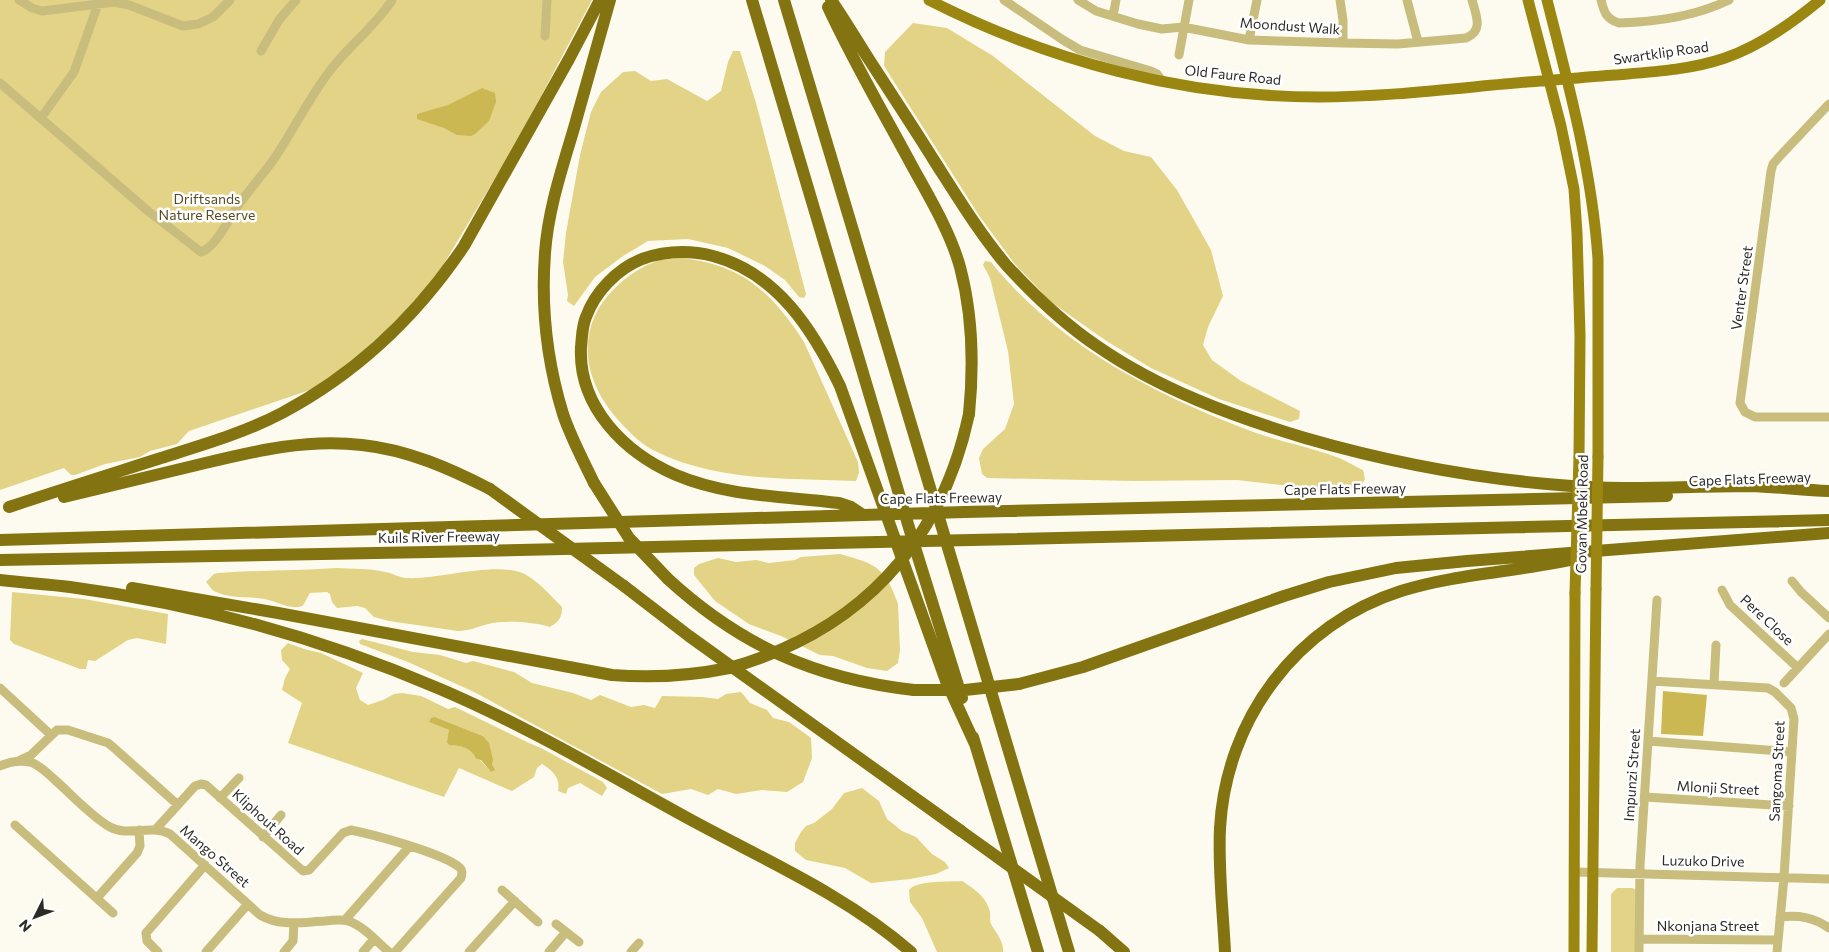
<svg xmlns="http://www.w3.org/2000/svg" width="1829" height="952" font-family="Commissioner,sans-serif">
	<rect width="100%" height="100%" fill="#fdfbef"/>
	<path fill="#e3d387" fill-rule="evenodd" d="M0 0H592L515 145 433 282 345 378 189 431 177 444 150 451 140 457 105 464 75 475H71L64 468 0 490Z
		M913 23 947 28 993 56 1095 136 1124 151 1151 157 1177 190 1211 250 1223 296 1208 327 1203 345 1212 360 1241 381 1300 411 1299 419 1290 422 1219 399 1151 368 1105 340 1051 302 1014 263 978 214 884 66 885 52Z
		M733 51H740L756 103 806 294 804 298 799 297 785 280 765 266 728 248 688 239 648 241 623 256 595 277 574 306 567 301 568 295 563 262 566 233 580 155 591 112 601 92 623 72 635 71 651 81 667 79 707 101 721 91 728 62Z
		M682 258C742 265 772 292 804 342L858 462 859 473 856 481C789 478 717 482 655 451 642 445 630 433 620 422 583 382 573 329 615 288 627 276 643 265 660 260 667 259 675 259 682 258Z
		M985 261 991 262C1058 346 1157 396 1256 433 1282 442 1310 447 1336 457 1346 460 1354 466 1363 470L1365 479 1360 488 1344 490 1306 488 1237 480 1134 481 987 478 982 474 979 458 983 449 1005 429 1014 404 1008 351 990 278 983 265Z
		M840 554C876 564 885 567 898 604L900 650 898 663 887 671 867 668 833 656 820 655 781 636 749 624 715 601 694 575V568L699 564 718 558 736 562 756 560 769 563 795 560 801 557Z
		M336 568C352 569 369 568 385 572 392 573 400 578 407 578 440 580 501 559 528 576 541 584 551 596 562 607 562 617 559 622 550 627 533 622 505 620 488 624 477 627 469 631 458 631L389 621 374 617 365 608 357 606 337 608 332 602 330 594 327 592 310 593C307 597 305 604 302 606 292 610 280 603 272 601 254 595 231 600 214 591 211 589 209 585 206 582L214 574 218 573C258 570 296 571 336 568Z
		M12 592 84 599 168 614 166 644 137 638 128 640 95 661 88 660 86 669H80L14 644 10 640Z
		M362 639 413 652 440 655 466 663 473 661 514 672 532 683 573 693 591 700 600 695 631 707 644 705 655 708 662 696 702 697 718 699 726 694 741 692 750 703 767 710 773 718 789 722 811 738 812 758 803 782 787 792 762 790 736 794 718 789 708 795 691 789 662 794 474 692 408 662 360 644 359 641Z
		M288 643 304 649 321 653 363 673 356 688 360 700 368 705 383 700 394 694 402 693 421 696 448 709 455 707 529 743 541 748 603 782 607 788 602 796 580 783 568 788 566 794 558 791C561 778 552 770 542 764L537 768 534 777 512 791 459 768 444 797 288 743 302 703 282 690 285 678 290 669 282 660 281 650ZM435 717 483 736C490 749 494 758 491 772L480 760 476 759C473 750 462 745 453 745L449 730 430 722Z
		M862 788 879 801 887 819 902 831 916 837 932 854 945 862 949 868 936 874 910 879 871 883 845 868 806 860 795 851V843L801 832 806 826 814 823 832 809 844 793Z
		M962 881C973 888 987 897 990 912 991 916 989 920 991 924 996 933 1004 941 1003 952H937L922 918 910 902 909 890C917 880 948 882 962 881Z
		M1617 888H1632L1637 890 1636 952H1611V894Z"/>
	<path fill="#cbb853" d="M482 88 495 93 496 102 489 121 475 134 471 136 457 135 444 128 417 119V114L448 105Z
		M1663 691 1707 695 1703 736 1661 734Z
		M435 717 483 736 489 743 493 760 492 765 495 770 491 772 481 760 476 759C472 748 460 745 449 745L447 742 449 730 429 722 431 718Z"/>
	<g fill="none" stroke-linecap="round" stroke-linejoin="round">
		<path stroke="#c9bd7e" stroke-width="9" d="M19 0 32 8 42 11 114 2 129 5 183 26 198 24 213 17 230 0
			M1004 0 1063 40 1080 50 1151 71 1157 74 1163 82
			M1078 0 1096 11 1138 24 1162 29 1183 27 1249 40 1343 43 1398 44 1466 38C1484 31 1476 15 1472 0
			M1340 0 1343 20V43
			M1407 0 1418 42
			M1601 0C1604 12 1606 19 1619 23 1657 22 1694 17 1729 0
			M1113 16 1116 0
			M545 36 547 0
			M1249 40 1257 0
			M261 51 279 20 296 0
			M1179 55 1189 0
			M0 83 148 211 201 252C218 246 231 213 243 199 254 184 266 171 276 156 294 129 309 98 329 72 348 46 375 27 392 0
			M1829 104 1780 156 1773 164 1771 171 1740 403 1745 412 1755 417H1829
			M41 118 74 72 98 4
			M1792 581 1801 592 1829 618
			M1722 590 1730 605 1798 668
			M1652 681 1768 688 1775 692 1791 708 1794 719 1784 877 1777 952
			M1784 683 1829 634
			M1714 684 1716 645
			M0 688 51 735
			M1648 741 1792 752
			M20 760 31 755 57 730H68L108 743 113 747 178 805
			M0 766C9 762 20 760 30 762 40 765 47 773 55 780 71 794 92 817 110 827 128 837 150 824 170 834L260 915C281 927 302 922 325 921 333 920 341 919 348 921 364 926 377 942 389 952
			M1645 797 1789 806
			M220 798 239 778
			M15 825 113 913
			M156 829 195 786 201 784 206 785 303 871 309 870 343 833 351 830C375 835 442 853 459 867 463 870 462 874 461 878L395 952
			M263 837 281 815
			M1575 872 1829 879
			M502 890 538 922
			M97 898 137 853 140 846 139 830
			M1780 917C1799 915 1813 917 1829 928
			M345 920 409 847
			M556 924 579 942
			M1640 939 1777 940
			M158 952 147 941 146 933 205 865
			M206 952 248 904
			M284 952 293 941 294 923
			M363 952 374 939
			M469 952 515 901
			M549 952 566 932
			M631 952 639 943
			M1639 952 1640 866 1657 600"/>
		<path stroke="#9a8610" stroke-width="11" d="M929 0C1049 61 1183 97 1318 97 1388 97 1457 88 1527 82 1556 80 1586 77 1615 75 1652 72 1690 70 1725 58 1760 46 1791 24 1820 0
			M1528 0 1561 126 1574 189 1577 233 1580 335 1579 457
			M1547 0C1569 86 1592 171 1598 259V457
			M1574 952 1575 593
			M1592 952 1596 589"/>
		<path stroke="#847311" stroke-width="12" d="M752 0 913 541 962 698
			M784 0 1069 952
			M831 0C845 20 857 41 870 61 892 95 914 128 935 162 958 198 980 234 1007 266 1034 295 1064 324 1097 346 1159 389 1232 416 1305 438 1388 462 1472 478 1559 485 1623 491 1687 486 1751 486 1777 487 1803 490 1829 491
			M828 7C853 61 883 112 911 164 929 197 950 231 960 267 973 316 974 364 969 414
			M594 483C583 460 571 438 563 414 547 362 541 307 545 253 548 210 562 169 574 128 586 85 598 43 610 0
			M64 497C108 486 153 476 197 465 251 452 305 438 362 445 408 450 449 468 490 489
			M9 507C60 490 111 474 161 458 202 445 244 433 282 413 357 373 417 316 464 246L569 59 600 0
			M965 512 1667 496
			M863 515 851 507 839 503C784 496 728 497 676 475 625 453 578 407 581 347 582 337 582 326 586 317 595 292 617 269 642 259 665 251 689 250 713 256 777 273 813 330 840 386L946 681 975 744
			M0 540 863 515
			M971 540 1829 520
			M0 560C293 555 585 549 878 542
			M668 579C741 646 816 679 914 690
			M0 580C23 583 47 584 70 587 198 604 321 638 440 689 527 726 609 775 693 821 767 861 847 896 911 952
			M624 586 689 636 961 831
			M132 588 278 613 612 675C652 678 690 676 729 668
			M1019 684 1083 667 1284 596 1329 582 1396 568 1467 561 1829 533
			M973 737 1038 952
			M1100 931 1124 952
			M1225 952C1223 911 1218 869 1220 828 1226 719 1297 624 1401 591 1459 573 1520 572 1579 558"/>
		<path stroke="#9a8610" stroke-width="11" d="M1596 589 1598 457
			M1575 593 1579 457"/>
		<path stroke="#847311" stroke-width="12" d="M594 483 629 538 668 579
			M490 489 624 586
			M863 515 965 512
			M878 542 971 540
			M729 668C858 632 941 545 969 414
			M914 690H965L1019 684
			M961 831 1100 931"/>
	</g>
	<g text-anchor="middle" stroke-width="5" stroke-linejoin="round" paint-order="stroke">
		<g font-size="14" fill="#2c2b26" stroke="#fff">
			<text transform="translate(1290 26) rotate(4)" y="5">Moondust Walk</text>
			<text transform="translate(1661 53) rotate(-8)" y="5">Swartklip Road</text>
			<text transform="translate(1233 75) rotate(6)" y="5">Old Faure Road</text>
			<text transform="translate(1742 288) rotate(-82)" y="5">Venter Street</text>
			<text transform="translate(1750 479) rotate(-2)" y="5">Cape Flats Freeway</text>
			<text transform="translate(1345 489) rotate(-1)" y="5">Cape Flats Freeway</text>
			<text transform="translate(941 498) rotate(-1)" y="5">Cape Flats Freeway</text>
			<text transform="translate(1582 514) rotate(-89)" y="5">Govan Mbeki Road</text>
			<text transform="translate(439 537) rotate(-1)" y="5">Kuils River Freeway</text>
			<text transform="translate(1767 620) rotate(43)" y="5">Pere Close</text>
			<text transform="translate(1777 771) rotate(-87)" y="5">Sangoma Street</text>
			<text transform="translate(1632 775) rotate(-86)" y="5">Impunzi Street</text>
			<text transform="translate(1718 788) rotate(3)" y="5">Mlonji Street</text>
			<text transform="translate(268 822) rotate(42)" y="5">Kliphout Road</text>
			<text transform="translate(215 856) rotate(41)" y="5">Mango Street</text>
			<text transform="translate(1703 861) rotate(1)" y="5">Luzuko Drive</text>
			<text x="1708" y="931">Nkonjana Street</text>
		</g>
		<g font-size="14" fill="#564d24" stroke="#fff">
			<text x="207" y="204">Driftsands<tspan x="207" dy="16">Nature Reserve</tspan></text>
		</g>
	</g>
	<g transform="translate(35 917) rotate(228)" stroke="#ffffff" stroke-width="4" paint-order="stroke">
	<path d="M0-4L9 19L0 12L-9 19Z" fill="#2c2b26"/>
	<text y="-8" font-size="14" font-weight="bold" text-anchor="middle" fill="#2c2b26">N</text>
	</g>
</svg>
